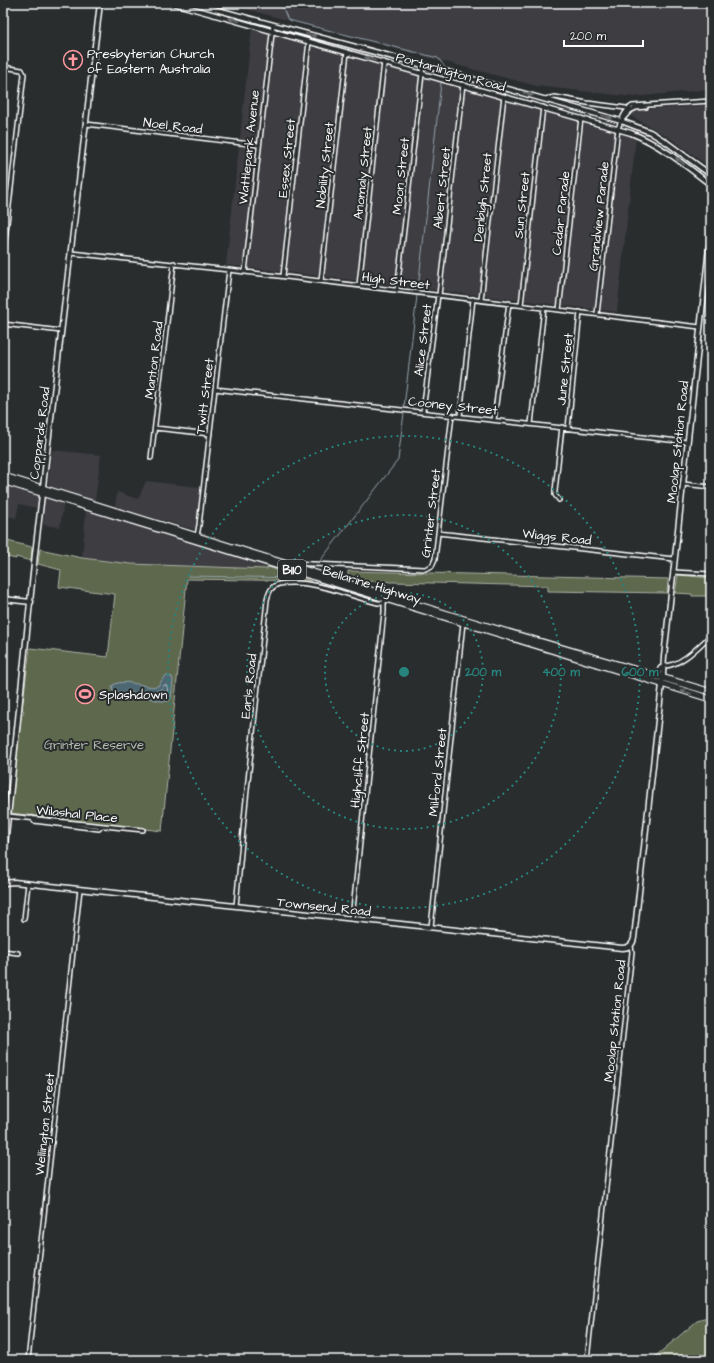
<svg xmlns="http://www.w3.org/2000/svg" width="714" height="1363" font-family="'Architects Daughter',sans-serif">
	<rect width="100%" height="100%" fill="#2a2d2e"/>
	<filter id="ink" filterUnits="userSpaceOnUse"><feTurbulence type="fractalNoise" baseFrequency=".025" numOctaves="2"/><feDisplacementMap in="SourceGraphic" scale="8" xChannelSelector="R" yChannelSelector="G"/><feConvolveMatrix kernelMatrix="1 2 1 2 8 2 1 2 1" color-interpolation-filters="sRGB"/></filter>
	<g filter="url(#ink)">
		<path fill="#3c3c42" d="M223 3H711V89L634 97 536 86Z
			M252 27 633 135 636 138 617 312 226 265Z
			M711 105V168L670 138 631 116 634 110Z
			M52 450 101 455 95 501 50 486 48 484Z
			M146 481 200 487 196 530 132 512 115 506 117 492 138 499Z
			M3 485 36 495 38 497 37 508 19 504 16 518 3 515Z
			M45 498 64 502 60 527 43 525Z
			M86 510 268 567 267 569 140 565 82 558Z"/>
		<path fill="#5d674e" stroke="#aeb3a6" d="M3 540 32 547 31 561 16 557V559L3 556Z
			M40 549 82 558 131 564 267 569 268 567 311 581 187 579 162 831 11 813 21 717 24 711 22 709 30 648 108 657 115 594 59 587 61 570 38 564Z
			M348 571 668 579 667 593 548 591V586L354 581 348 580Z
			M678 575 711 578V596H692V594L675 593Z
			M711 1317V1360H651L697 1321Z"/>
		<path fill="#4e6773" stroke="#95a4ab" d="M167 676 172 677 173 680 171 699 169 701C156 703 144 694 131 693 124 693 118 695 112 690L113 685C127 677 144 689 158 686L164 677Z"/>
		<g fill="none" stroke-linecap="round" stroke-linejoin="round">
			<path stroke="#b8c2c7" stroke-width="1" d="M165 685 168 687 166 697 152 694V692L160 690Z"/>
			<path stroke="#95a4ab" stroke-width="1" d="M283 3 282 6 288 20 438 58 444 66
				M418 289 441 83
				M404 407 417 296
				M320 561 398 460 404 413
				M188 576 299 578"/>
			<g stroke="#fff" stroke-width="6">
				<path id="street" d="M3 67 22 70 24 74 3 258
					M545 99 555 97 587 103 626 108 630 111
					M621 121 630 111 636 108 646 107
					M86 124 258 145
					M71 253 229 270 700 327
					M245 272 273 25
					M283 276 309 41
					M321 281 347 52
					M359 285 384 62
					M397 290 423 65
					M439 295 463 84
					M481 300 504 96
					M521 305 543 107
					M559 310 581 118
					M597 314 618 128C622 120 624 111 632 106L711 101
					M3 324 61 331
					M215 389 687 442
					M423 411 438 295
					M460 416 473 299
					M494 420 509 303
					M531 424 544 308
					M155 428 210 434
					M568 428 580 312
					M151 458 174 263
					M683 484 711 487
					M559 500 555 495V491L562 427
					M438 533 674 559
					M197 536 199 525 229 270
					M290 563 425 569 432 566 435 559 452 415
					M673 572 711 574
					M664 666C681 666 699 646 711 635
					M8 816 143 830
					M32 818 34 821 99 829 102 826
					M236 906 245 809 267 600C269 592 271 586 279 584 315 579 344 595 378 603H384L386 598
					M24 919 28 884
					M352 919 384 612V603
					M431 927 463 623
					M3 951 18 953
					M28 1360 80 889
					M587 1360 632 952 631 946"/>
			</g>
			<g stroke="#fff" stroke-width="7">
				<path id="secondary" d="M173 3 631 133C661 145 685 165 711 185
					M192 3 423 65 621 121 650 132 666 142 711 175
					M3 599 31 602
					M664 657 711 230
					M649 673 658 672 661 668
					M3 865 35 554 100 3
					M3 867V878
					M4 883 14 882 622 948C629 948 633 945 634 938L663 675 664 656"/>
			</g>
			<g stroke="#fff" stroke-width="8">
				<path id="highway" d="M3 476 463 619 711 692
					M3 481 711 699"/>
			</g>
			<use href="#street" stroke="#2a2d2e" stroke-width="3"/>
			<use href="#secondary" stroke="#2a2d2e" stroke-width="4"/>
			<use href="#highway" stroke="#2a2d2e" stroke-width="5.5"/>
		</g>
		<defs><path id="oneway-solid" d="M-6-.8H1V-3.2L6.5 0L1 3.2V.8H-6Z"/></defs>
		<g fill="#6a6c6d">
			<use href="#oneway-solid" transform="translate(234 20) rotate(-164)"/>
			<use href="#oneway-solid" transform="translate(311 35) rotate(15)"/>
			<use href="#oneway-solid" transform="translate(370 59) rotate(-164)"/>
			<use href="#oneway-solid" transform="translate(528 94) rotate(16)"/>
			<use href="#oneway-solid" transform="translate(607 117) rotate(16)"/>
			<use href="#oneway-solid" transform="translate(680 161) rotate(-143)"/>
			<use href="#oneway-solid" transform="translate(686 692) rotate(-163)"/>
		</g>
	</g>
	<g fill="none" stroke="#27847c" stroke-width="2" stroke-dasharray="2 4">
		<circle cx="404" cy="672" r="79"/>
		<circle cx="404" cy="672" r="157"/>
		<circle cx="404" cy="672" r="236"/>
	</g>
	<defs>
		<g id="church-ring" transform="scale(1)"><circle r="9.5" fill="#2a2d2e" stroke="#ff9aa2" stroke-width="1.5"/><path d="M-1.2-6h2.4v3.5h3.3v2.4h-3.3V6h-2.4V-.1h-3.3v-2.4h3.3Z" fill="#ff9aa2"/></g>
		<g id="stadium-ring" transform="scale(1)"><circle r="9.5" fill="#2a2d2e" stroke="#ff9aa2" stroke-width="1.5"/><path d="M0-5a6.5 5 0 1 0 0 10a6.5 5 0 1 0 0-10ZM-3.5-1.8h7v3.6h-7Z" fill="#ff9aa2"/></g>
	</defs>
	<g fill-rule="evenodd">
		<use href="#church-ring" x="73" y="60"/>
		<use href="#stadium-ring" x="85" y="694"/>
	</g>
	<g text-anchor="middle" stroke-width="4" stroke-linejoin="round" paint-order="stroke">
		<rect fill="#2a2d2e" stroke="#bfc0c0" stroke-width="1" x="278" y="560" width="28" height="20" rx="3"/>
		<g font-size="12" font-weight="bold" fill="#fff">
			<text x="292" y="574">B110</text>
		</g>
		<g font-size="13" fill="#fff" stroke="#2a2d2e" text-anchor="start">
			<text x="87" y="58">Presbyterian Church<tspan x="87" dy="15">of Eastern Australia</tspan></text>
			<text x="99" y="699">Splashdown</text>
		</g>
		<g font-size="13" fill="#fff" stroke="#2a2d2e">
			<text transform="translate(451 71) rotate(16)" y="5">Portarlington Road</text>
			<text transform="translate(173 125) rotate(7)" y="5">Noel Road</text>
			<text transform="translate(248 147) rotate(-84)" y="5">Wattlepark Avenue</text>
			<text transform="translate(286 158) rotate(-84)" y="5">Essex Street</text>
			<text transform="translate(324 165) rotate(-84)" y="5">Nobility Street</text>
			<text transform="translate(362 173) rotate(-84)" y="5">Anomaly Street</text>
			<text transform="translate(400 176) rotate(-84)" y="5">Moon Street</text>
			<text transform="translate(441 188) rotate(-84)" y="5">Albert Street</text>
			<text transform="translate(482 197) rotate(-84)" y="5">Denbigh Street</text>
			<text transform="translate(521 205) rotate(-84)" y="5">Sun Street</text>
			<text transform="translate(560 213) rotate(-84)" y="5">Cedar Parade</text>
			<text transform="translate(598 216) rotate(-84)" y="5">Grandview Parade</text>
			<text transform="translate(396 280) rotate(7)" y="5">High Street</text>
			<text transform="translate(422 340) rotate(-83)" y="5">Alice Street</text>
			<text transform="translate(153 360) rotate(-83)" y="5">Manton Road</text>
			<text transform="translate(564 369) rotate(-84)" y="5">June Street</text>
			<text transform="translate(204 396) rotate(-83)" y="5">Twitt Street</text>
			<text transform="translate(453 405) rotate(6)" y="5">Cooney Street</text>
			<text transform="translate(39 433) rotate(-83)" y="5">Coppards Road</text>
			<text transform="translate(677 442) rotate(-84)" y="5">Moolap Station Road</text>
			<text transform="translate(430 513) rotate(-83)" y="5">Grinter Street</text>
			<text transform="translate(557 536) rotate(6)" y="5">Wiggs Road</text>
			<text transform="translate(372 584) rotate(17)" y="5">Bellarine Highway</text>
			<text transform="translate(248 686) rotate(-84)" y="5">Earls Road</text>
			<text transform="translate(359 760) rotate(-84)" y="5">Highcliff Street</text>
			<text transform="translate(437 772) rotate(-84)" y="5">Milford Street</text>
			<text transform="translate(77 813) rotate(6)" y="5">Wilashal Place</text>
			<text transform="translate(324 906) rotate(6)" y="5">Townsend Road</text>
			<text transform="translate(614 1021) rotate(-84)" y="5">Moolap Station Road</text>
			<text transform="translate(44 1124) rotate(-84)" y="5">Wellington Street</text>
		</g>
		<g font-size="13" fill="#b6bbaf" stroke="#2a2d2e">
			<text x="94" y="749">Grinter Reserve</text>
		</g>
	</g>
	<circle cx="404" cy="672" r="6" fill="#27847c" stroke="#2a2d2e" stroke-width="2"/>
	<g font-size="12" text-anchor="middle" font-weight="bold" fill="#27847c" stroke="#2a2d2e" stroke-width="4" stroke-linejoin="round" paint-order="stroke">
		<text x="483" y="676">200 m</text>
		<text x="561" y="676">400 m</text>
		<text x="640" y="676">600 m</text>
	</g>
	<rect width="714" height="1363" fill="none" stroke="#2a2d2e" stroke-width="16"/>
	<rect x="8" y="8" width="698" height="1347" fill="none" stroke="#fff" stroke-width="1.5" filter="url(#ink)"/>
	<path d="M564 40v6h79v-6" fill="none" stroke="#ffffff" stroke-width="2"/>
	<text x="570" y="40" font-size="12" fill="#ffffff" stroke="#2a2d2e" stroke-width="3" paint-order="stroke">200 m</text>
</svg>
